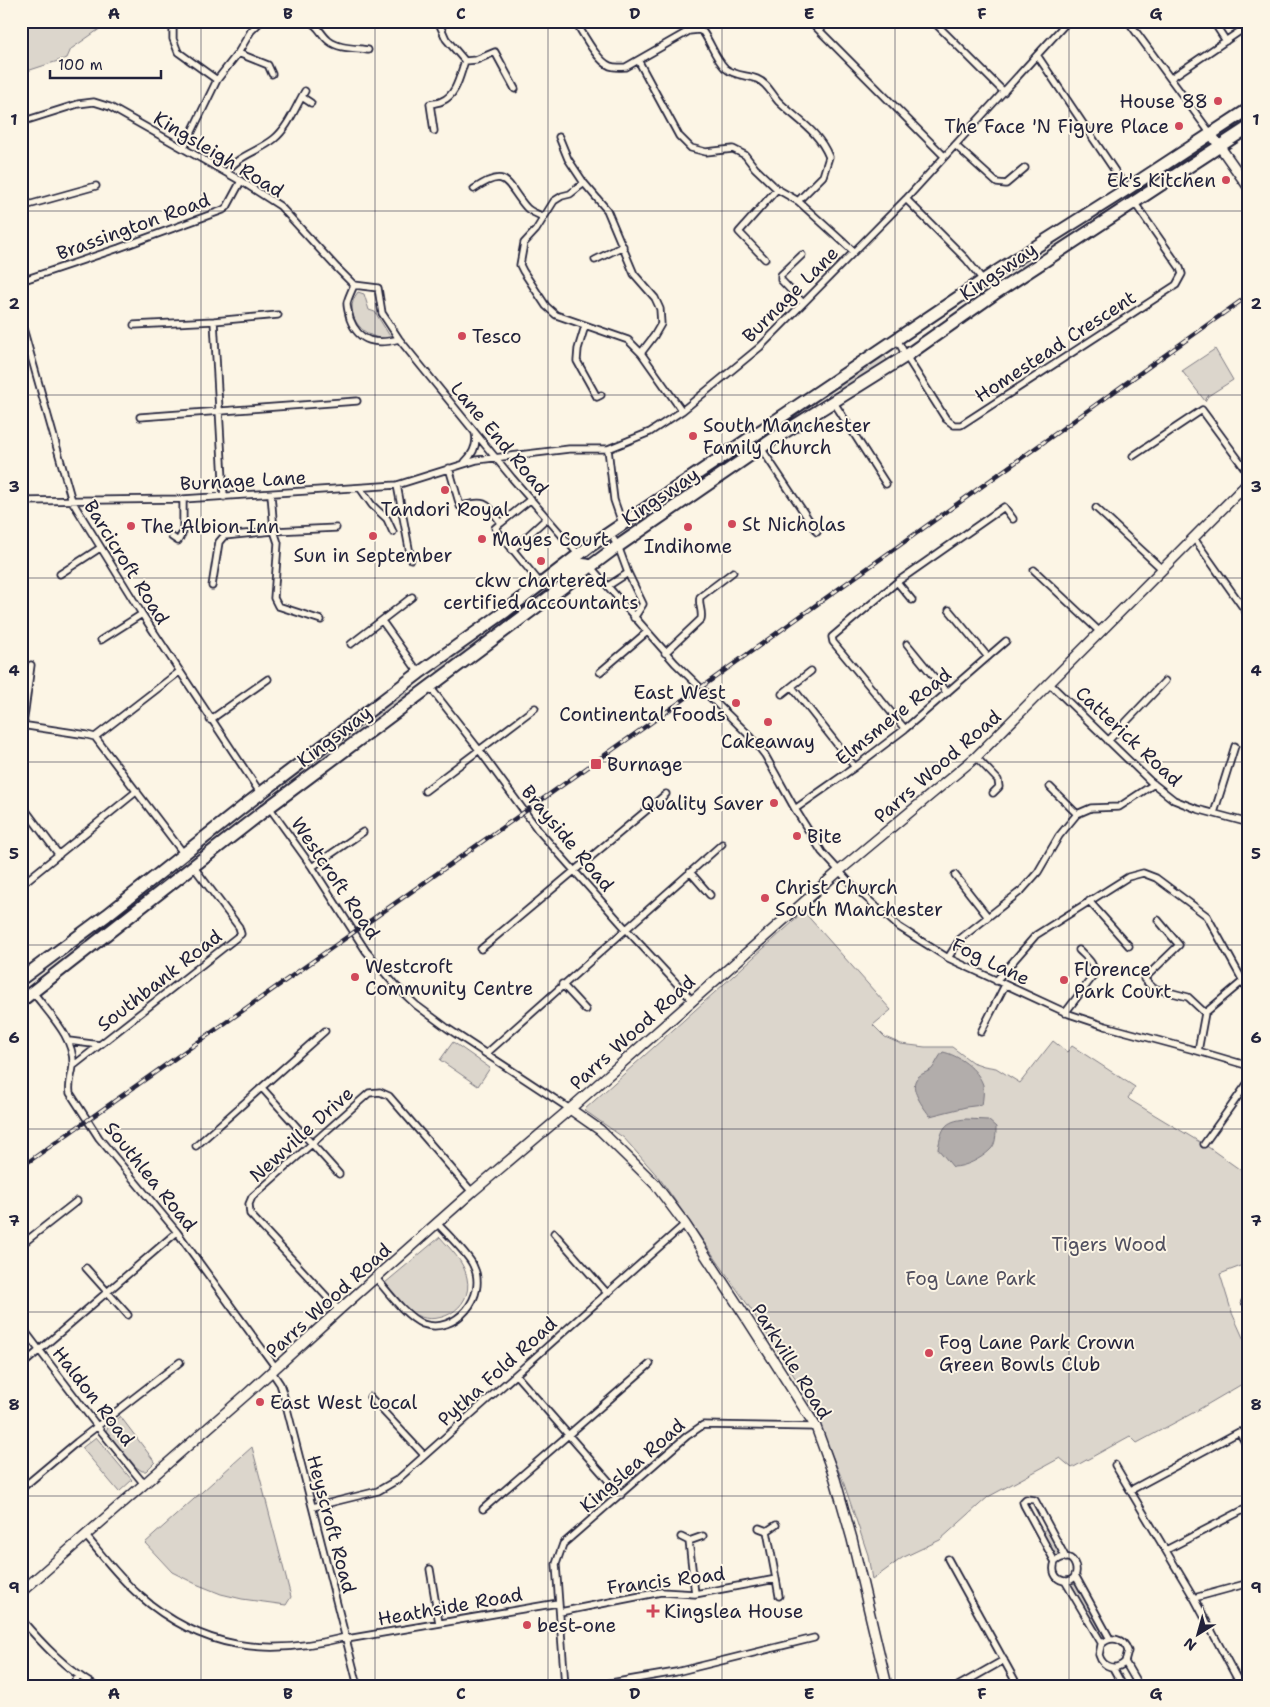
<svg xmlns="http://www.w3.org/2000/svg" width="1270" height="1707" font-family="'Shantell Sans',sans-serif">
	<rect width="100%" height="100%" fill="#fcf5e5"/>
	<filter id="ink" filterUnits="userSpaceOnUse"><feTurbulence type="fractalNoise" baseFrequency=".02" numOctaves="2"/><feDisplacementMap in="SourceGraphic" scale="10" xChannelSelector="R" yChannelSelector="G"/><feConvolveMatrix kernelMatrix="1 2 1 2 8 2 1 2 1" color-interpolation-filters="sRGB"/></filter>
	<g filter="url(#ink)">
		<path fill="#dcd6cc" stroke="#7f7c84" d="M21 21H111L71 49 67 58 21 73Z
			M358 292 364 294 369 310 375 312 391 338C366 343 340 314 358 292Z
			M1215 349 1233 380 1208 396 1205 401 1182 371Z
			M884 355 887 360 841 391 837 386Z
			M814 401 817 406 771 437 768 432Z
			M743 448 746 452 691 489 672 497 663 504 662 503Z
			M526 605 527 608 439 672 437 669 499 622Z
			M406 691 410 696 289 788 286 783Z
			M804 912 891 1010 873 1025 885 1037 901 1044 925 1047H952L972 1062 984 1066 996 1068 1020 1083 1053 1041 1067 1052 1072 1046 1135 1087 1128 1098 1130 1100 1208 1147 1249 1176V1263L1220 1274 1232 1313 1249 1351V1380L1191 1414 1137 1443 1130 1436 1072 1468 1060 1458 988 1497 940 1540 902 1558 872 1580 868 1555 843 1481 805 1393 750 1308 660 1179 624 1138 584 1110Z
			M453 1042 490 1068 478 1086 440 1060Z
			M440 1237C450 1249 464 1261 467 1278 474 1309 435 1330 411 1312 401 1304 393 1292 385 1283Z
			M120 1416 155 1462 146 1471H142L136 1467 106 1431 108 1427Z
			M96 1437 132 1480 119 1492 82 1448Z
			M252 1447 291 1597 286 1605 242 1599 221 1594 196 1584 172 1572 145 1543Z
			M1046 1529 1062 1556 1057 1558 1042 1532Z
			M1075 1579 1106 1635 1102 1638 1070 1582Z"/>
		<path fill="#b2adab" stroke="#78757e" d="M943 1052C958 1055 978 1069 983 1085 984 1091 983 1099 982 1105L966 1107 930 1116C924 1108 907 1087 918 1077 922 1073 928 1072 932 1069 936 1064 938 1057 943 1052Z
			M966 1119 988 1120 996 1127C996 1135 996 1145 990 1150 981 1159 965 1167 953 1167L938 1149C942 1128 944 1121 966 1119Z"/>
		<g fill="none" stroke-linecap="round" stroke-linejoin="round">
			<g stroke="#22223b" stroke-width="9">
				<path id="street" d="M173 21V39L178 52 217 80
					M308 21C319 25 321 35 329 41 339 49 356 48 368 50
					M438 21 446 39 465 61 476 60 495 52 515 89
					M575 21C583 33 597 61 610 66 615 68 620 67 626 67L689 31 699 30
					M701 21 699 30 703 32C711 43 715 58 725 68 734 76 747 75 757 79 767 83 771 93 778 101 797 120 818 130 829 157L823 176 798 201
					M810 21 944 156
					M933 21 1004 92
					M1128 21 1211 134
					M1213 21 1226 41
					M238 53 268 65 272 74
					M1037 55 1127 189
					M638 60 679 136 691 148 706 152 733 149 745 155 755 168 777 189 798 201 853 251
					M1171 78 1249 25
					M302 97 311 103
					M21 122 78 104 94 102 110 107 241 181 280 206 337 268 354 285 378 288 382 313 399 339 512 478 579 555
					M434 131 430 104C434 103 439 103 442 101 457 95 460 74 465 61
					M559 137 568 159 584 183 607 210 634 274 655 298 660 309 661 324 654 336 641 353
					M955 145 997 183 1006 184 1025 168
					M184 148 217 80 238 53 251 31 261 21
					M227 172C238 155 258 152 274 139 288 128 296 106 305 91
					M584 183 570 194 562 196 554 201 536 230 524 243 520 265 523 271 546 306 556 315 628 340 641 353 682 411
					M474 189C508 166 506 184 526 207 530 212 538 214 543 217
					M906 199 966 259 983 280
					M21 207 96 186
					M802 255 781 275V280L803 303
					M765 259 739 232 777 189
					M595 260 623 246
					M21 281 119 248 223 210 227 207 241 181
					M354 285C352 290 348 298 347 303 347 309 349 314 350 319 359 343 377 345 399 339
					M21 321 72 501 142 614 261 794
					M214 321 224 497
					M134 325 214 321 278 315
					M585 326 578 349 577 361 597 397 601 395
					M897 339 906 356 946 419 954 425H961L1176 285 1182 274 1180 268 1134 202
					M833 401 886 484
					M140 417 357 401
					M761 448 817 532
					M608 449 614 500 622 523
					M1133 456 1202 410 1249 474
					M465 462C473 454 478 445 475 433
					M449 468 460 506C487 501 485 501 501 523L531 499
					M397 485 411 559
					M360 488 372 505 387 519 393 532
					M271 494 274 531 278 543 274 598 278 606 321 620
					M21 501 183 499 397 485 477 460 569 449H608L650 432 682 411 760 347 906 199 1068 21
					M1096 508 1162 569
					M501 523 495 528 541 584
					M172 537 178 541 183 532V499
					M1193 537 1249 616
					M614 540 618 546 628 573 643 604 634 618
					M512 550 547 518
					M589 565 675 663 751 737 765 755 795 809 822 852 852 885 899 927 948 958 1069 1014 1105 1026 1198 1051 1249 1066
					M1034 570 1100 632
					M60 574 100 548
					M897 582 912 600
					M212 586 219 542 224 536 274 531 336 528
					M608 586 628 573
					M949 610 988 657
					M382 621 419 673
					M101 640 142 614
					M351 644 412 597
					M907 644 947 693
					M665 653 701 619C703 611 698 605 700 597L733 572
					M600 672 647 632
					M1049 683 1150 781 1174 800 1197 809 1249 823
					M430 687 480 751 538 830 626 929 692 1000
					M792 687 855 767
					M782 694 811 671
					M210 720 268 679
					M21 725 87 735 95 737 184 854
					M23 725 31 665
					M905 729 833 642 832 637 897 582 1004 507 1013 519
					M95 737 179 672
					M1108 741 1165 681
					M976 757 998 780 999 787 993 793
					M1050 787 1077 814
					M425 791 535 708
					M269 807 312 867 366 951 395 985 416 1005 447 1028 570 1109
					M24 808 59 855
					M795 809 855 767 905 729 1006 641
					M1214 813 1235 746
					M312 867 363 832
					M690 872 710 895
					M955 875 988 917
					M21 885 137 791
					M1089 901 1129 946
					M1158 920 1179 945 1144 979 1153 988 1188 997 1205 1013
					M481 949 666 794
					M948 958 960 939 1022 890 1038 872 1059 836 1077 814 1091 808 1119 807 1154 784
					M996 981 1036 935 1128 877 1143 873 1156 878 1207 916 1243 981 1205 1013 1198 1051
					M1243 981 1249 992
					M562 984 586 1010
					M33 992C49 1014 75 1038 73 1066 72 1076 68 1083 70 1093L99 1138 177 1232 276 1368
					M1065 1013 1094 975C1095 963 1087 958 1079 950
					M981 1032 1005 985
					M69 1041 100 1045
					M487 1053 722 844
					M73 1066 241 934 239 927 193 866
					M262 1088 339 1174
					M1204 1144 1249 1081
					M196 1146 325 1031
					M554 1233 607 1293
					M21 1245 77 1201
					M86 1268 128 1315
					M376 1278C388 1292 406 1317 423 1324 455 1335 489 1296 473 1265 468 1254 447 1234 438 1224
					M1245 1302 1249 1300
					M339 1310 250 1214 249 1204 252 1197 369 1093 380 1092 389 1096 472 1192
					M21 1326 97 1426 144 1484
					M21 1366 177 1232
					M272 1372 280 1384 283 1393 358 1686
					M516 1375 621 1495
					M370 1397 424 1455
					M1115 1465 1194 1598 1241 1686
					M21 1489 77 1442 180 1362
					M1131 1490 1239 1432 1249 1449
					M313 1507 378 1491 397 1480 685 1224
					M483 1509 650 1364
					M767 1531 776 1525
					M85 1535C102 1555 119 1578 139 1595 202 1650 267 1657 346 1637
					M681 1537 689 1541 703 1536
					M689 1541 695 1594
					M1166 1550 1249 1507
					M948 1559 1018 1686
					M1055 1562C1075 1544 1086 1583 1064 1581 1054 1579 1052 1570 1055 1562L1024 1505 1023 1502 1026 1499 1035 1500 1066 1558
					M430 1569 439 1623
					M1075 1575 1110 1639
					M776 1579 779 1596
					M1065 1581 1102 1644
					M1194 1598 1249 1583
					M560 1612 661 1592 695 1594 776 1579 767 1531 759 1528
					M21 1619C43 1645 66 1669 95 1686
					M347 1639 558 1603
					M1125 1662C1116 1671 1103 1668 1099 1655L1101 1645C1110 1635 1124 1638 1128 1651L1125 1662 1139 1686
					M1113 1668 1123 1686
					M71 1686 79 1676
					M565 1686 556 1564 563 1544 687 1436 703 1425 816 1427
					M593 1686 676 1672 814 1638
					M784 1686H788
					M958 1686 1004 1660"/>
			</g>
			<g stroke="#22223b" stroke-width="12">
				<path id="secondary" d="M1211 134 1249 188
					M570 1109 600 1130 655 1184 685 1224 749 1322 816 1427 835 1479 852 1539 887 1686
					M21 1592 248 1393 339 1310 472 1192 570 1109 839 871 976 757 1249 482"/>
			</g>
			<g stroke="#22223b" stroke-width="15">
				<path id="highway" d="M561 577C570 570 578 561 590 566
					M21 979 107 915 248 803 419 673 506 611 590 546 996 272 1127 189 1249 109
					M21 1001 269 807 611 551 772 440 906 356 994 294 1249 127"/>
			</g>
			<use href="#street" stroke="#fcf5e5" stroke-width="5.5"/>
			<use href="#secondary" stroke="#fcf5e5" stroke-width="9"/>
			<use href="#highway" stroke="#fcf5e5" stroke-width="11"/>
			<g stroke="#22223b" stroke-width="4.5">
				<path id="rail" d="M21 1167 710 681 1249 295"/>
			</g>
			<use href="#rail" stroke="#fcf5e5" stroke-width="2.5" stroke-dasharray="8" stroke-linecap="butt"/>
		</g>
	</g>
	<path fill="none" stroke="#22223b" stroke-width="1" stroke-opacity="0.55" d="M201 21V1686M375 21V1686M548 21V1686M722 21V1686M895 21V1686M1069 21V1686M21 211H1249M21 395H1249M21 578H1249M21 762H1249M21 945H1249M21 1129H1249M21 1312H1249M21 1496H1249"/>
	<g fill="#d1495b" stroke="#fcf5e5" stroke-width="2">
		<circle cx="1218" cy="101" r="5"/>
		<circle cx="1179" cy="126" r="5"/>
		<circle cx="1226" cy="180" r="5"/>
		<circle cx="462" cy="336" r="5"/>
		<circle cx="693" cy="436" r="5"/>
		<circle cx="445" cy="490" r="5"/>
		<circle cx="732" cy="524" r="5"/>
		<circle cx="131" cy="526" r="5"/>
		<circle cx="688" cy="527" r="5"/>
		<circle cx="373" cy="536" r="5"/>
		<circle cx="482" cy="539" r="5"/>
		<circle cx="541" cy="561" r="5"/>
		<circle cx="736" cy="703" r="5"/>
		<circle cx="768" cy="722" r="5"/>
		<rect x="590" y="758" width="12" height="12" rx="2.5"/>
		<circle cx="774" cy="803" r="5"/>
		<circle cx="797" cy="836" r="5"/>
		<circle cx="765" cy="898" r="5"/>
		<circle cx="355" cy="977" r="5"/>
		<circle cx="1064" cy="980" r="5"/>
		<circle cx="929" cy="1353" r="5"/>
		<circle cx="260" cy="1402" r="5"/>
		<path d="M650.5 1603.5h5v5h5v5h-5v5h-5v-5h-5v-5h5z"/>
		<circle cx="527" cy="1625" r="5"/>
	</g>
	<g text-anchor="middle" stroke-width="4" stroke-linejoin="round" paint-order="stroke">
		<g font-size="19" fill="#22223b" stroke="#fcf5e5" text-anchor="start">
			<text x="1208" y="108" text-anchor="end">House 88</text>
			<text x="1169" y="133" text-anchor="end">The Face 'N Figure Place</text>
			<text x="1216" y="187" text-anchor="end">Ek's Kitchen</text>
			<text x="472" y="343">Tesco</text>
			<text x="703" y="432">South Manchester<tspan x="703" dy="22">Family Church</tspan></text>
			<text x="445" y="516" text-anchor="middle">Tandori Royal</text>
			<text x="742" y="531">St Nicholas</text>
			<text x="141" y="533">The Albion Inn</text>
			<text x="492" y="546">Mayes Court</text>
			<text x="688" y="553" text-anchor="middle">Indihome</text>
			<text x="373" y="562" text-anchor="middle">Sun in September</text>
			<text x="541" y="587" text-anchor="middle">ckw chartered<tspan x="541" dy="22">certified accountants</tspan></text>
			<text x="726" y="699" text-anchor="end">East West<tspan x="726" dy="22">Continental Foods</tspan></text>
			<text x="768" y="748" text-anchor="middle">Cakeaway</text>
			<text x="607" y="771">Burnage</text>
			<text x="764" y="810" text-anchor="end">Quality Saver</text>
			<text x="807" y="843">Bite</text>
			<text x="775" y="894">Christ Church<tspan x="775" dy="22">South Manchester</tspan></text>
			<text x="365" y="973">Westcroft<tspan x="365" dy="22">Community Centre</tspan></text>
			<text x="1074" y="976">Florence<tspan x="1074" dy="22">Park Court</tspan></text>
			<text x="939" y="1349">Fog Lane Park Crown<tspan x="939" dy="22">Green Bowls Club</tspan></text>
			<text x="270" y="1409">East West Local</text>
			<text x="664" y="1618">Kingslea House</text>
			<text x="537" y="1632">best-one</text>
		</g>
		<g font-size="19" fill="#22223b" stroke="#fcf5e5">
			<text transform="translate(219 154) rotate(31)" y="7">Kingsleigh Road</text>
			<text transform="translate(133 226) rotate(-20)" y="7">Brassington Road</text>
			<text transform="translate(998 271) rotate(-34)" y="7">Kingsway</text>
			<text transform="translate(790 294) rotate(-45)" y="7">Burnage Lane</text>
			<text transform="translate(1055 346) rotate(-33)" y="7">Homestead Crescent</text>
			<text transform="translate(500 438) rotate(50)" y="7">Lane End Road</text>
			<text transform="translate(243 480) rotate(-3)" y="7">Burnage Lane</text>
			<text transform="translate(660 496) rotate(-34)" y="7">Kingsway</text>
			<text transform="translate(127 562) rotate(58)" y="7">Barcicroft Road</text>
			<text transform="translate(893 716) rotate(-39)" y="7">Elmsmere Road</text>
			<text transform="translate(334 736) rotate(-37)" y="7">Kingsway</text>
			<text transform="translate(1129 736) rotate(43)" y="7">Catterick Road</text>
			<text transform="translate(937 766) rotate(-41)" y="7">Parrs Wood Road</text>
			<text transform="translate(568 838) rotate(50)" y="7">Brayside Road</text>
			<text transform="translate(336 878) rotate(56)" y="7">Westcroft Road</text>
			<text transform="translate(991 961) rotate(26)" y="7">Fog Lane</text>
			<text transform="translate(159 980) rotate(-38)" y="7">Southbank Road</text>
			<text transform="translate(632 1032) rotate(-42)" y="7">Parrs Wood Road</text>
			<text transform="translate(301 1134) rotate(-42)" y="7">Newville Drive</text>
			<text transform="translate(151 1176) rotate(51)" y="7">Southlea Road</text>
			<text transform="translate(328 1300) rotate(-42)" y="7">Parrs Wood Road</text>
			<text transform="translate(792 1361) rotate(58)" y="7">Parkville Road</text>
			<text transform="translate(497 1371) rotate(-42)" y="7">Pytha Fold Road</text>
			<text transform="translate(94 1396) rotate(52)" y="7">Haldon Road</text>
			<text transform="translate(632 1465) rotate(-41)" y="7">Kingslea Road</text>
			<text transform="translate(332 1524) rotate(75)" y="7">Heyscroft Road</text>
			<text transform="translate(666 1580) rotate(-7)" y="7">Francis Road</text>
			<text transform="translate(450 1606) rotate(-10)" y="7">Heathside Road</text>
		</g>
		<g font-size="19" fill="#504f5f" stroke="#fcf5e5">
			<text x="1109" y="1251">Tigers Wood</text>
			<text x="971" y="1285">Fog Lane Park</text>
		</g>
	</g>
	<rect width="1270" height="1707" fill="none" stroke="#fcf5e5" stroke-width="55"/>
	<g transform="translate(1198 1634) rotate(217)" stroke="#fcf5e5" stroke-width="4" paint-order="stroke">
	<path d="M0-4L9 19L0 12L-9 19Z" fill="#22223b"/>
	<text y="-8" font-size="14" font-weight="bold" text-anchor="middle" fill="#22223b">N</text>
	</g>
	<path d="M50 70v8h111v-8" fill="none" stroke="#22223b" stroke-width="2.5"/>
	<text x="58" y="70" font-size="15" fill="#22223b" stroke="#fcf5e5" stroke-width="4" paint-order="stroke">100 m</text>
	<rect x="28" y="28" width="1214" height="1652" fill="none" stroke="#22223b" stroke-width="2"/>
	<g font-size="16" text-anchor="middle" font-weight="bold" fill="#22223b">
		<text x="114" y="19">A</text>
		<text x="288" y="19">B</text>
		<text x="461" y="19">C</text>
		<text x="635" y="19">D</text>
		<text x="809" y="19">E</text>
		<text x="982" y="19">F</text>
		<text x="1156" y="19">G</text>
		<text x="14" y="125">1</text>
		<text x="1256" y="125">1</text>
		<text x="14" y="309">2</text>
		<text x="1256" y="309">2</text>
		<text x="14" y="492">3</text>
		<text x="1256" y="492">3</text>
		<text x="14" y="676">4</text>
		<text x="1256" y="676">4</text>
		<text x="14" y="859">5</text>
		<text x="1256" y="859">5</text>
		<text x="14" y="1043">6</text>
		<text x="1256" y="1043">6</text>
		<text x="14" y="1226">7</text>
		<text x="1256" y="1226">7</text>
		<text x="14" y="1410">8</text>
		<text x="1256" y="1410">8</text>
		<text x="14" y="1593">9</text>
		<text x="1256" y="1593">9</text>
		<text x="114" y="1699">A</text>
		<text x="288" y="1699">B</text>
		<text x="461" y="1699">C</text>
		<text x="635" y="1699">D</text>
		<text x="809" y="1699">E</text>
		<text x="982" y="1699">F</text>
		<text x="1156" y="1699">G</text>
	</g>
</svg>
